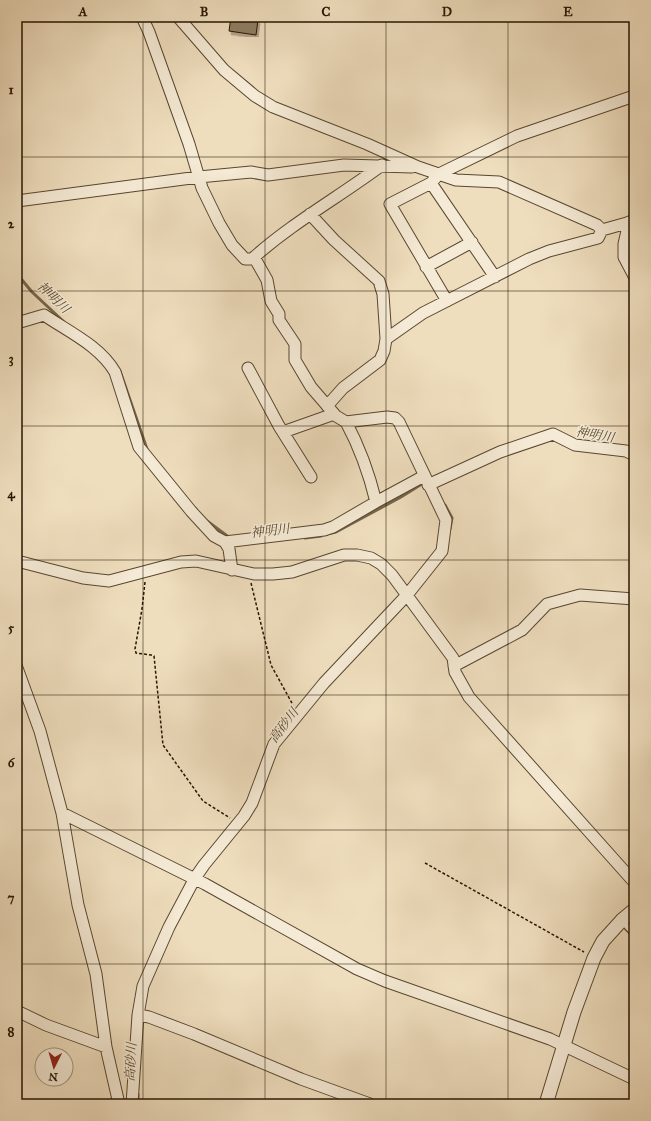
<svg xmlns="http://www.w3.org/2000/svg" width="651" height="1121" font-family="'IM FELL Great Primer','Noto Serif JP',serif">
	<defs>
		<filter id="shadow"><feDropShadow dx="2" dy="3.5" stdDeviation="0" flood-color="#0004"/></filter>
	</defs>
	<rect width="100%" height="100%" fill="#efdebe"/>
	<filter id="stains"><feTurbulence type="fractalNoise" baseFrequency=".005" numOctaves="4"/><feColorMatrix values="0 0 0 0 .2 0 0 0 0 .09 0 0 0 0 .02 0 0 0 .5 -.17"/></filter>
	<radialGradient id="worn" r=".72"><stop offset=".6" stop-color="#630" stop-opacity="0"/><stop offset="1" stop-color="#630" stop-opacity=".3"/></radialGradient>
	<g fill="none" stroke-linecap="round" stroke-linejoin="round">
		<path stroke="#76654b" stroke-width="3" d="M17 274 32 292 63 321
			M120 371 147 449
			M445 505 452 518 450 529
			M207 521 230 538
			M327 534 336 532 401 497 425 482
			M305 538 321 536
			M138 1104V1094"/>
	</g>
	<path fill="#8f7e63" stroke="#261500" filter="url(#shadow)" d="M231 17 258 20 256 35 229 31Z"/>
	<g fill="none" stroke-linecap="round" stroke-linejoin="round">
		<g stroke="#584730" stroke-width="8">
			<path id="service" d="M622 921 634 934"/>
		</g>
		<g stroke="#584730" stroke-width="13">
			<path id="minor" d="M142 17 149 32 189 144 202 188 219 223 232 245 245 259H252C292 223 339 197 382 165
				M178 17 224 70 255 96 273 107 367 144 418 167 456 180 499 182 597 225 602 230 634 221
				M431 183 495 277
				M17 201 199 177 251 172 268 175 344 165 412 167
				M310 214 334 240 379 281 383 294 386 339 384 351 380 360 343 388 327 406
				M629 222 624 244V257L634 276
				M426 267 472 242
				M447 301 390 204 431 183 439 174 517 136 634 96
				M17 323 44 315C69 332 100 346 115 372L139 447 191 511 214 536 225 542 324 530 333 527 376 502 424 476
				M386 339 423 313 529 259 549 251 598 238 602 230
				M248 368 279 426 311 477
				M346 422C360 448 369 473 376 502
				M283 432 334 414
				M428 485 500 452 553 434 575 445 626 451 634 455
				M225 542 229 549 232 570
				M17 561 83 578 109 581 181 562 196 561 254 574H273L292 572 344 555H357L371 558 381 564 392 575 453 658 455 672 469 697 634 882
				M454 666 522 630 547 604 580 595 634 599
				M17 668 40 731 62 813 78 905 96 974 106 1047 119 1104
				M62 813 205 884 357 969 385 981 550 1039 634 1079
				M17 1011 46 1025 106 1047
				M138 1015 149 1017 194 1034 301 1079 370 1104
				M132 1104 138 1015 143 986 169 927 195 878 204 865 244 816 252 803 274 744 324 683 407 595 442 551 446 520 399 422 395 418 387 417 346 422 336 416 311 387 295 360V344L279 320V314L271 301 267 280 254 257"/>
		</g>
		<g stroke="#584730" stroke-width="15">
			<path id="tertiary" d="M546 1104 574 1012 594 958 603 941 622 920 634 910"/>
		</g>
		<path stroke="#261500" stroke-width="1.5" stroke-dasharray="3 2" stroke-linecap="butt" d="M145 582 142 609 135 649 136 653 151 655 154 656 163 745 203 801 230 818
			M251 583 271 665 293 705
			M425 863 584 952"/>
		<use href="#service" stroke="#f5ead5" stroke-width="5.5"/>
		<use href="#minor" stroke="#f5ead5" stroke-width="11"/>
		<use href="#tertiary" stroke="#f5ead5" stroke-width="13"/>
	</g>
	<path fill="none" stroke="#261500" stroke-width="1" stroke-opacity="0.55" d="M143 17V1104M265 17V1104M386 17V1104M508 17V1104M17 157H634M17 291H634M17 426H634M17 560H634M17 695H634M17 830H634M17 964H634"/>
	<g text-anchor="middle" stroke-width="3" stroke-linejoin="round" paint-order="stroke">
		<g font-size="13" font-style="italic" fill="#5b4a32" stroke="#f5ead5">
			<text transform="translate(54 297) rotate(44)" y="5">神明川</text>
			<text transform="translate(595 434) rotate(10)" y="5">神明川</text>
			<text transform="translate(270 530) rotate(-7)" y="5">神明川</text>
			<text transform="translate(283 725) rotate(-53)" y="5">高砂川</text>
			<text transform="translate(130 1062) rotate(-87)" y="5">高砂川</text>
		</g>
	</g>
	<rect width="651" height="1121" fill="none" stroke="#efdebe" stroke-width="44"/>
	<g transform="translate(54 1067) rotate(185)"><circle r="19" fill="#f5ead5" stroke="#a29580"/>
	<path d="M0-3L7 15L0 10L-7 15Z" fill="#8f2418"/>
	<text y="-6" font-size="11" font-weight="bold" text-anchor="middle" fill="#261500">N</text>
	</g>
	<rect x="22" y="22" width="607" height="1077" fill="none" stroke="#261500" stroke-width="1.5"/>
	<g font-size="13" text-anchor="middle" font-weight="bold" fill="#261500">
		<text x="83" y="16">A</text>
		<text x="204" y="16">B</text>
		<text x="326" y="16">C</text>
		<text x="447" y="16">D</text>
		<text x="568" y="16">E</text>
		<text x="11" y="94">1</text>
		<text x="11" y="228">2</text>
		<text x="11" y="363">3</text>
		<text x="11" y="498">4</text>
		<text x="11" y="632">5</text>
		<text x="11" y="767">6</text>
		<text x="11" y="902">7</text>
		<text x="11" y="1036">8</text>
	</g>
	<rect width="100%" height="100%" filter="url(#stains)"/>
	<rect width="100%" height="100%" fill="url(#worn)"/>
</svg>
